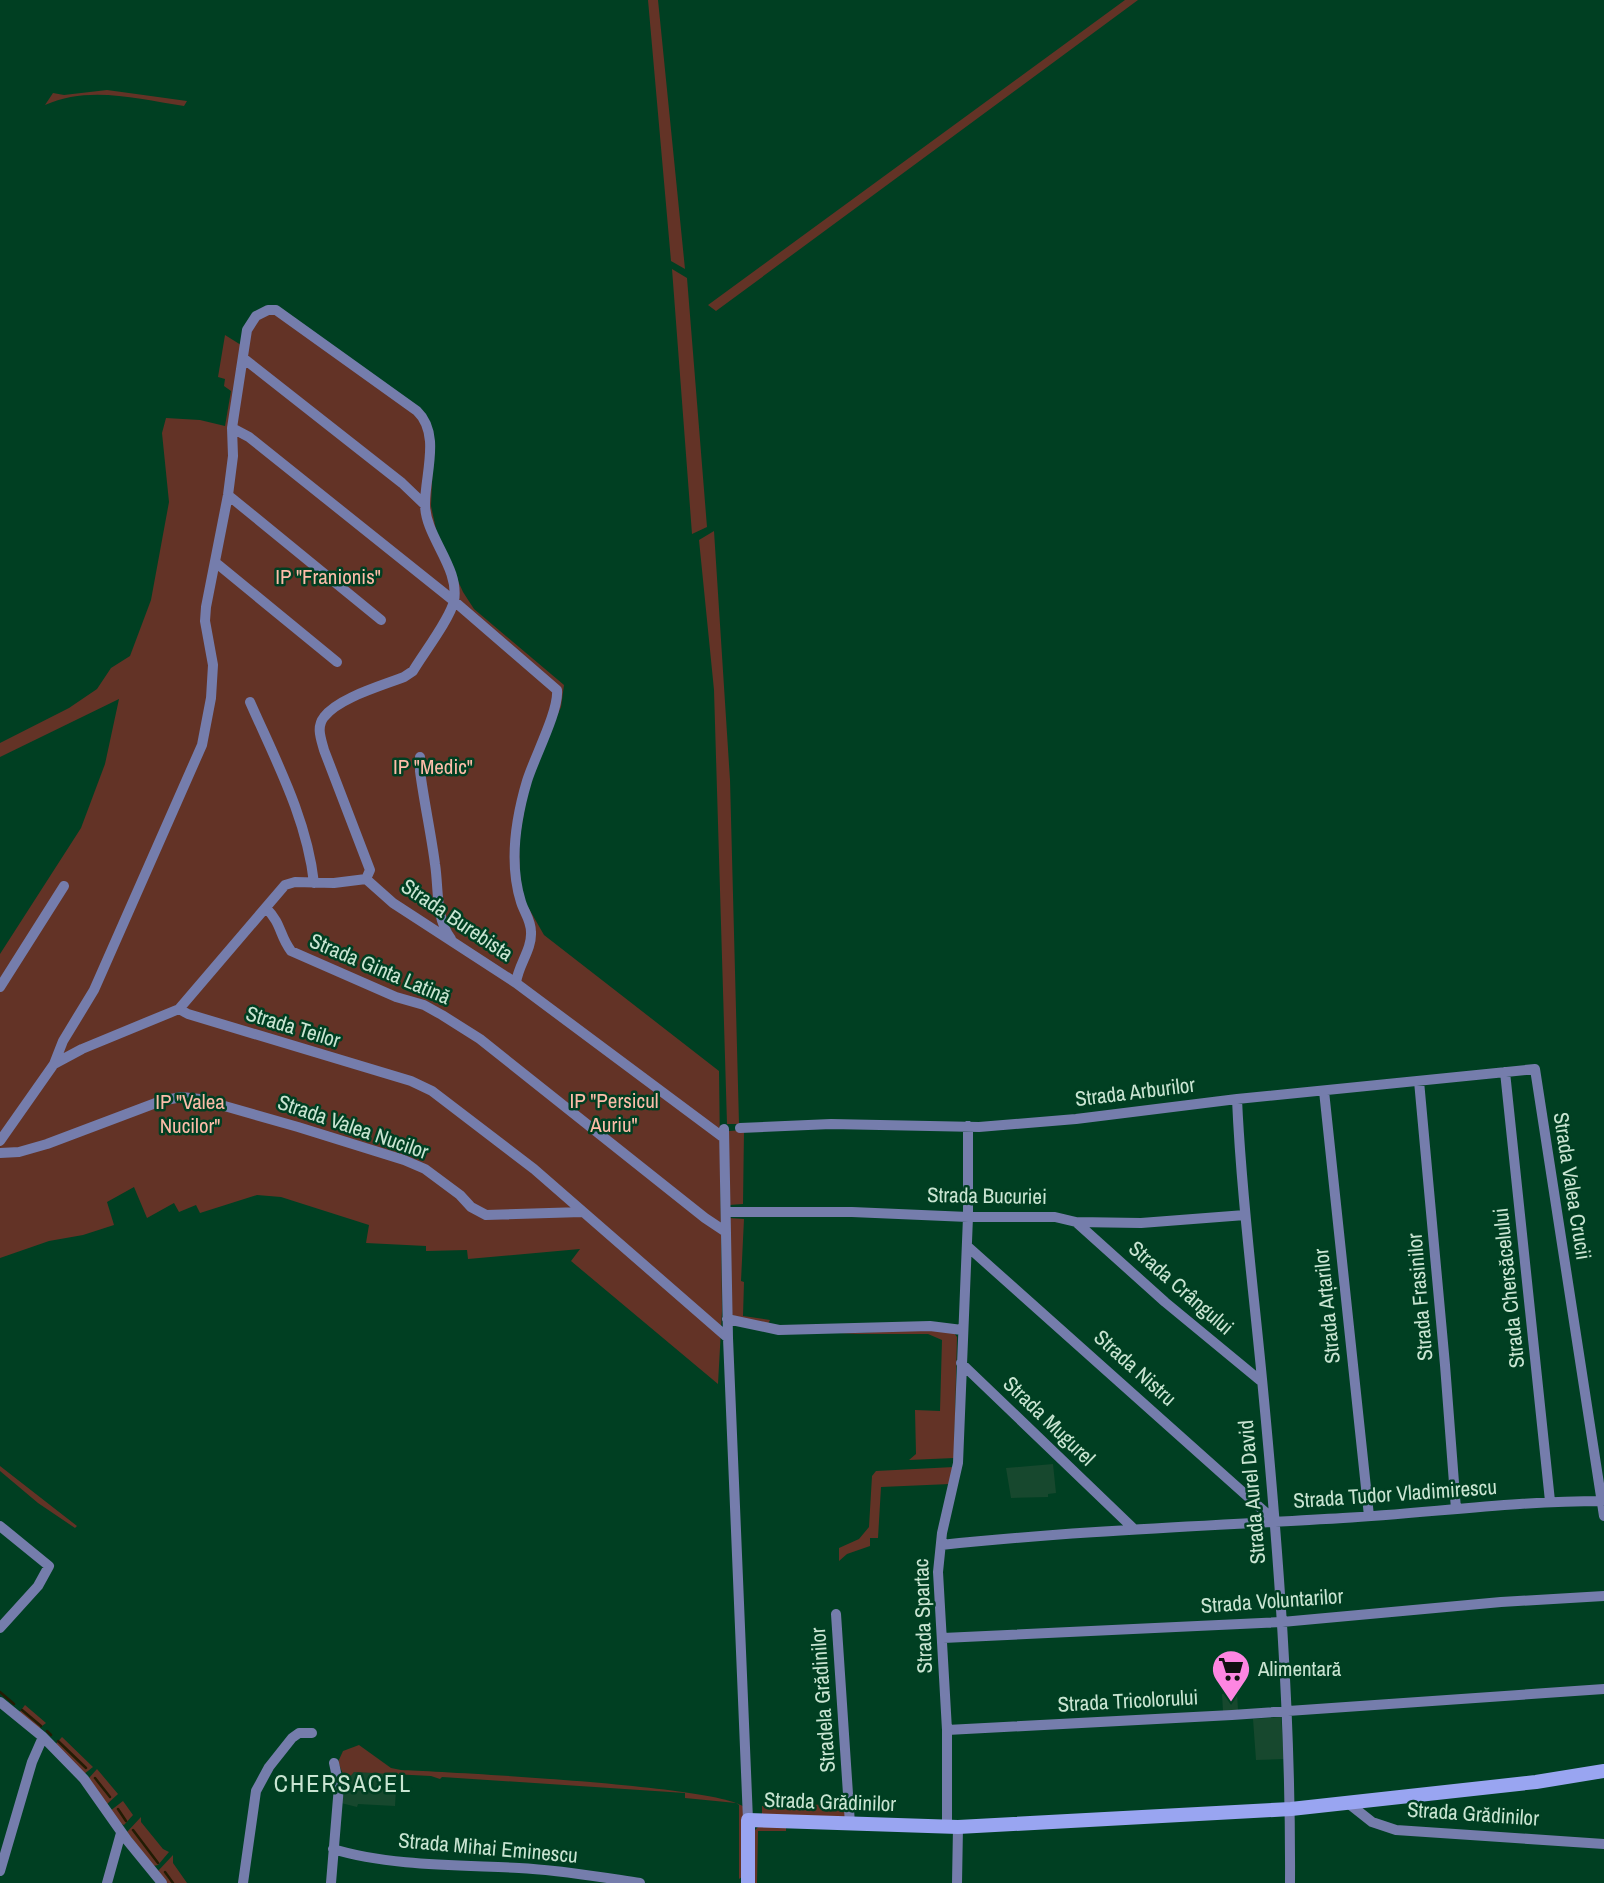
<svg xmlns="http://www.w3.org/2000/svg" width="1604" height="1883" font-family="'Archivo Narrow',sans-serif">
	<rect width="100%" height="100%" fill="#003f22"/>
	<path fill="#17482e" d="M1053 1464 1056 1493 1048 1494V1497L1011 1498 1006 1468Z
		M1237 1693 1238 1710 1223 1711 1222 1694Z
		M1281 1717 1284 1759 1256 1760 1253 1719Z
		M354 1772 397 1773 395 1806 358 1804 357 1807 341 1803 349 1778Z"/>
	<path fill="#633326" d="M648 0H658L685 269 671 261Z
		M1125 0H1138L716 311 708 305Z
		M107 90 187 101 184 106C138 99 89 85 45 105L53 93 64 95Z
		M672 269 687 278 707 527 692 534Z
		M264 307 418 409 433 460 431 506 437 534 463 592 474 609 564 685 561 707 537 760 529 784 519 841 520 876 524 900 544 935 719 1071 722 1311 718 1384 571 1261 580 1249 468 1259 467 1250 426 1251V1246L366 1243 369 1225 281 1197 257 1195 200 1213 196 1205 179 1212 174 1203 147 1218 134 1187 107 1202 114 1225 83 1235 49 1241 0 1258V954L81 828 105 764 119 699 0 757V743L69 708 97 689 111 668 130 656 151 600 169 502 162 433 166 418 200 420 225 426 231 391 224 386 225 379 218 377 225 335 241 345C244 326 247 316 264 307Z
		M714 531 730 780 739 1124H727L714 690 699 540Z
		M744 1130 743 1204 729 1205V1131Z
		M729 1218 744 1219 741 1281 744 1282 743 1316 770 1320 768 1324 731 1315Z
		M930 1329 954 1333 957 1337 954 1458 909 1460 916 1454 915 1410 940 1411 942 1340 928 1334H839Z
		M0 1466 77 1526 75 1528 38 1503 0 1471Z
		M954 1467 950 1484 881 1487 878 1538H870V1546L847 1554 839 1561V1548L859 1539 869 1527 872 1476 876 1471Z
		M25 1705 46 1723 38 1729 19 1713Z
		M62 1737 93 1767 84 1774 55 1745Z
		M359 1745 391 1768 401 1770C446 1772 727 1786 745 1808L742 1877 739 1879V1805L736 1803 685 1798V1793L442 1777 440 1779 431 1776 354 1772 349 1778 343 1774 338 1762 343 1751Z
		M97 1769 118 1794 106 1805 89 1778Z
		M123 1801 133 1815 124 1825 119 1823 110 1811Z
		M846 1804 845 1817 762 1814V1806Z
		M141 1817V1822L163 1849 169 1852 158 1865 153 1866 127 1832Z
		M759 1826 786 1827V1831H758L757 1883H752L754 1831Z
		M173 1855V1863L187 1883H165L158 1871Z"/>
	<g fill="none" stroke-linecap="round" stroke-linejoin="round">
		<path stroke="#221c04" stroke-width="2.5" d="M0 1692 14 1704
			M22 1710 41 1726
			M47 1731 51 1735
			M58 1741 86 1768
			M95 1778 110 1797
			M118 1809 126 1821
			M133 1830 158 1863
			M165 1872 173 1883"/>
		<path stroke="#757dac" stroke-width="10" d="M243 358 402 483 425 505
			M232 428 249 437 454 601 557 690C559 711 534 758 527 781 516 818 509 864 521 902 524 912 531 920 531 932 532 950 518 965 516 983
			M228 495 381 620
			M215 562 337 662
			M250 702C276 761 307 819 314 883
			M420 757V771C424 802 431 833 435 864 439 890 435 917 451 939
			M266 908C282 924 279 935 291 951L396 997 424 1005 442 1015 480 1039 705 1218 726 1232
			M0 987 64 886
			M179 1009 285 885 295 882 334 883 366 879 393 903 516 983 724 1138
			M54 1064 63 1041 94 990 202 745 211 698 213 665 205 621 206 607 228 495 233 456 232 428 247 330 256 316 268 310H276L417 411C441 434 425 474 425 504 425 537 460 567 454 601 450 619 423 654 413 671L404 677C381 686 338 698 324 717 316 727 321 739 324 750L370 870 366 879
			M1505 1072 1550 1501
			M1419 1081 1445 1365 1456 1509
			M1324 1091 1369 1516
			M1237 1099C1241 1192 1253 1285 1262 1379 1278 1546 1291 1715 1290 1883
			M740 1128 831 1124 979 1127 1076 1119 1237 1099 1535 1069 1604 1516
			M724 1129 728 1338 748 1820
			M0 1141 54 1064 82 1049 179 1009 188 1014 411 1081 432 1091 534 1169 728 1338
			M0 1153 19 1152 47 1144 161 1101 181 1097 200 1099 298 1127 404 1160 425 1169 460 1195 471 1207 486 1215 582 1212
			M726 1212H852L968 1217H1055L1076 1222 1141 1223 1245 1215
			M1076 1222 1165 1302 1262 1382
			M967 1246 1265 1512 1274 1522
			M727 1319 779 1330 930 1326 962 1330
			M961 1363 1134 1529
			M0 1526 49 1566 38 1586 0 1628
			M941 1545C1074 1531 1208 1526 1343 1518 1429 1513 1515 1501 1602 1501
			M836 1614 850 1824
			M943 1638 1282 1622 1501 1602 1604 1596
			M0 1702 43 1737 84 1779 127 1840 162 1883
			M947 1730 1232 1715 1604 1689
			M1348 1803 1372 1822 1396 1830 1604 1844
			M947 1827V1730L938 1572 942 1533 958 1463 968 1217V1126
			M333 1849C388 1866 461 1865 519 1868 560 1870 600 1877 640 1883
			M0 1871 32 1762 43 1737
			M107 1883 121 1833
			M243 1883 256 1791 269 1767 292 1738 299 1733H312
			M331 1883 339 1786 334 1763
			M957 1883 958 1827"/>
		<path stroke="#99a5f1" stroke-width="14" d="M748 1883V1820L958 1827 1291 1809 1536 1782 1604 1771"/>
	</g>
	<defs>
		<g id="supermarket-pin" transform="scale(2.0125)"><path d="M0 17L-7.5 6A9.5 9.5 0 1 1 7.5 6Z" fill="#fd86e1" stroke="#003f22"/><path d="M-6-5.5h2.5l.6 2H6L4.5 2H-2.5L-4.4-4H-6ZM-1.5 3.2a1.3 1.3 0 1 0 .1 0ZM3 3.2a1.3 1.3 0 1 0 .1 0Z" fill="#111"/></g>
	</defs>
	<g fill-rule="evenodd">
		<use href="#supermarket-pin" x="1231" y="1669"/>
	</g>
	<g text-anchor="middle" stroke-width="5" stroke-linejoin="round" paint-order="stroke">
		<g font-size="21" fill="#fcbca9" stroke="#003f22">
			<text x="328" y="584">IP "Franionis"</text>
			<text x="433" y="774">IP "Medic"</text>
			<text x="614" y="1108">IP "Persicul<tspan x="614" dy="24">Auriu"</tspan></text>
			<text x="190" y="1109">IP "Valea<tspan x="190" dy="24">Nucilor"</tspan></text>
		</g>
		<g font-size="21" fill="#c9e5d2" stroke="#003f22">
			<text transform="translate(457 920) rotate(34)" y="7">Strada Burebista</text>
			<text transform="translate(380 969) rotate(23)" y="7">Strada Ginta Latină</text>
			<text transform="translate(293 1027) rotate(17)" y="7">Strada Teilor</text>
			<text transform="translate(1135 1092) rotate(-7)" y="7">Strada Arburilor</text>
			<text transform="translate(353 1127) rotate(19)" y="7">Strada Valea Nucilor</text>
			<text transform="translate(1572 1186) rotate(81)" y="7">Strada Valea Crucii</text>
			<text transform="translate(987 1196) rotate(1)" y="7">Strada Bucuriei</text>
			<text transform="translate(1181 1288) rotate(41)" y="7">Strada Crângului</text>
			<text transform="translate(1509 1288) rotate(-96)" y="7">Strada Chersăcelului</text>
			<text transform="translate(1420 1297) rotate(-95)" y="7">Strada Frasinilor</text>
			<text transform="translate(1327 1306) rotate(-96)" y="7">Strada Arțarilor</text>
			<text transform="translate(1135 1368) rotate(42)" y="7">Strada Nistru</text>
			<text transform="translate(1049 1421) rotate(44)" y="7">Strada Mugurel</text>
			<text transform="translate(1252 1492) rotate(-95)" y="7">Strada Aurel David</text>
			<text transform="translate(1395 1494) rotate(-4)" y="7">Strada Tudor Vladimirescu</text>
			<text transform="translate(1272 1601) rotate(-4)" y="7">Strada Voluntarilor</text>
			<text transform="translate(923 1616) rotate(-92)" y="7">Strada Spartac</text>
			<text transform="translate(823 1700) rotate(-94)" y="7">Stradela Grădinilor</text>
			<text transform="translate(1128 1701) rotate(-3)" y="7">Strada Tricolorului</text>
			<text transform="translate(830 1802) rotate(2)" y="7">Strada Grădinilor</text>
			<text transform="translate(1473 1814) rotate(4)" y="7">Strada Grădinilor</text>
			<text transform="translate(488 1848) rotate(5)" y="7">Strada Mihai Eminescu</text>
		</g>
		<g font-size="21" fill="#c9e5d2" stroke="#003f22" text-anchor="start">
			<text x="1258" y="1676">Alimentară</text>
		</g>
		<g font-size="24" letter-spacing="2" fill="#c9e5d2" stroke="#003f22">
			<text x="343" y="1792">CHERSACEL</text>
		</g>
	</g>
</svg>
